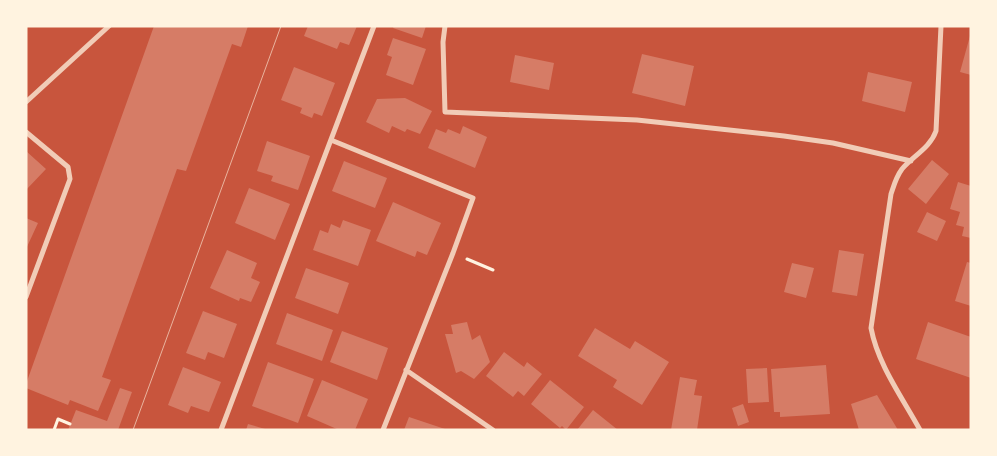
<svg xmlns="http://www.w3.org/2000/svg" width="997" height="456" font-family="'Exo 2',sans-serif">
	<rect width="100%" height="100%" fill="#c8553d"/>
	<path fill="#d67c66" d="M154 26H248L241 47 232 44 186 171 177 169 102 377 111 380 98 411 70 400 68 405 26 388V384Z
		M308 26H357L349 45 340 42 337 49 304 36Z
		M394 26H426L422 38 393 28Z
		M970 36H971V75L960 72Z
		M393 38 426 49 413 85 386 75 392 57 387 55Z
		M642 54 694 66 685 106 632 93Z
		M515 55 554 63 549 90 510 82Z
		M294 67 335 83 322 116 314 113 312 118 300 113 302 108 281 100Z
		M868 72 912 82 905 112 862 101Z
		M405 98 432 111 420 134 407 129 405 132 392 126 389 133 366 122 377 99Z
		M463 126 487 137 475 168 428 148 436 129 446 133 448 129 460 134Z
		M267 141 310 156 298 190 271 181 273 176 257 171Z
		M26 151 46 169 26 190Z
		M932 160 949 174 926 204 908 189Z
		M344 161 387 178 375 208 332 191Z
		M958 182 971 186V238L962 236 964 227 956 225 960 212 950 209Z
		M249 188 290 204 275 240 235 223Z
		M393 202 441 223 427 255 417 251 415 257 376 241Z
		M927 212 946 221 937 241 917 232Z
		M26 218 38 223 26 249Z
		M343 220 371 230 358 266 313 250 320 230 328 233 331 224 340 228Z
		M227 250 257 263 251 278 260 282 251 302 240 298 239 301 210 288Z
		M839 250 864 254 857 296 832 292Z
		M967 262 971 263V306L955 301Z
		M792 263 814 268 806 298 784 292Z
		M306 268 349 283 338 314 295 298Z
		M203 311 237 324 224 358 208 352 205 360 186 353Z
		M287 313 333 330 322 361 276 344Z
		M467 322 472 340 480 335 490 362 474 379 461 371 456 373 445 334H453L451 325Z
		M928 322 971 337V378L916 359Z
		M595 328 630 349 635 341 669 362 642 405 613 387 617 380 578 356Z
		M342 331 388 348 377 380 330 362Z
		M504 352 524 367 527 362 542 374 524 396 518 391 513 397 486 376Z
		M268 362 314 379 298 423 252 406Z
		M826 365 830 414 780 417V412H774L771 369Z
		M183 367 221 382 209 412 191 406 188 413 168 405Z
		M767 368 769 402 748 403 746 369Z
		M680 377 697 380 694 395 702 396 697 430H671Z
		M322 380 368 399 355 430H339L307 416Z
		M550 380 584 407 566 430 562 426 560 428 531 404Z
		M120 388 132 392 118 430H68L76 410 107 421Z
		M877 395 898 430H859L851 404Z
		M743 404 749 422 738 426 732 408Z
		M593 410 618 430H577Z
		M409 417 445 429V430H404Z
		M248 424 265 429V430H246Z"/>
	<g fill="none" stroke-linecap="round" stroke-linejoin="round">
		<path stroke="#fff3e0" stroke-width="3" d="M467 259 493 270
			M54 430 58 419 70 424"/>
		<path stroke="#f1ccb7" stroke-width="5" d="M445 26 443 42 445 112 637 120 784 136 833 143 911 161
			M26 102 109 26
			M26 132 68 167 70 179 26 297
			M331 140 473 198 453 253 383 430
			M406 370 493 430
			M221 430 374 26
			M920 430C902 397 878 365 871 328L891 194C894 185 896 177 902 169 913 156 930 148 936 131L941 26"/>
		<path stroke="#e9b49f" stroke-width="1" d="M133 430 281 26"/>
	</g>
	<rect width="997" height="456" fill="none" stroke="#fff3e0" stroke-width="55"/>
</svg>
